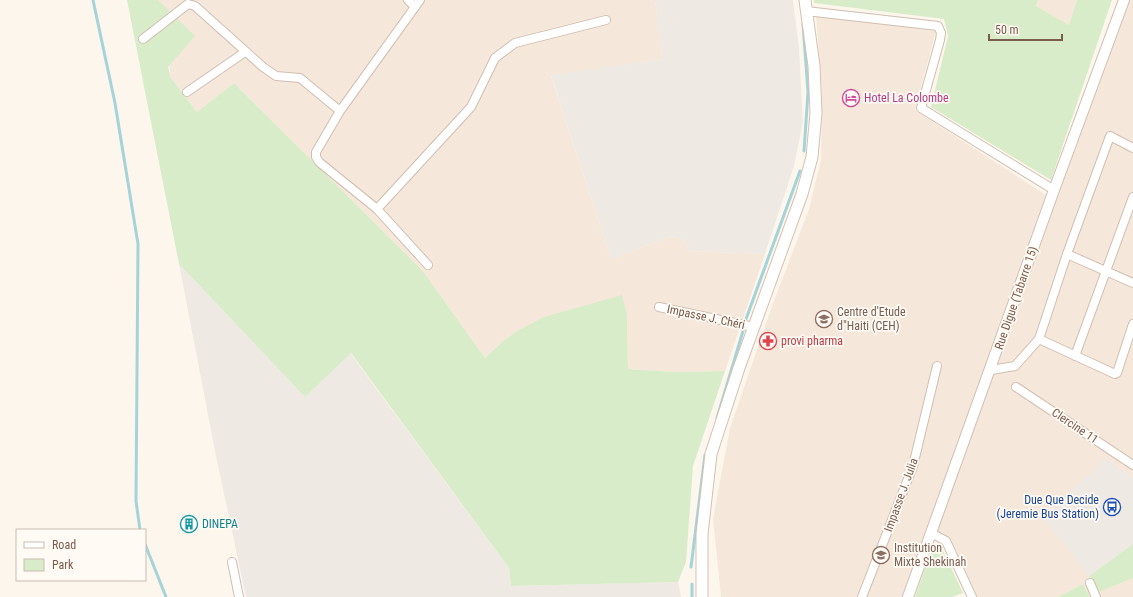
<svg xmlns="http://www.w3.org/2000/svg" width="1133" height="597" font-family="'Roboto Condensed',sans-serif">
	<rect width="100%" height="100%" fill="#fdf6ec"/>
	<path fill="#f5e8da" d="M158 0H655L663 59 551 76 611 259 672 236 685 241 688 251 765 254 725 371 675 372 628 369 627 315 517 331 502 342 485 358 423 271 234 83 197 112 171 78Z
		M1038 0H1077L1069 25 1036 6Z
		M1118 0H1133V478L1107 458 1089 576 1099 592 1133 578V597H1090L1083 584 1058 597H969L944 542 928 536Z
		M816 16 936 31 915 110 1046 195 902 597H721L713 519 730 428 771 309 809 209 821 160 822 92Z"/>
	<path fill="#efe9e4" d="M655 0H793L799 48 803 122 794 166 765 254 687 251 685 241 672 236 611 259 551 75 663 59Z
		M179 264 305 397 350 353 509 568 511 586 678 582 681 597H246L216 456Z
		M1107 458 1133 478V544L1089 576 1042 517Z"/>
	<path fill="#d8ecc9" d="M127 0H158L195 36 168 67 171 78 197 112 234 83 423 271 485 358 502 342 517 331 544 317 622 295 627 315 628 369 675 372 725 371 693 466 686 562 678 582 511 586 509 568 351 353 305 397 179 264Z
		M814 0H1038L1036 6 1069 25 1077 0H1112L1051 180 931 107 948 36 944 19 814 3Z
		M933 544H940L963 593 952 597H915Z
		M1133 544V578L1099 592 1089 576Z
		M1083 584 1090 597H1058Z"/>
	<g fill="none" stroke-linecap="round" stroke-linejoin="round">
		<path stroke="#a5d3da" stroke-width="3" d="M93 0 115 103 138 244 136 501 140 530
			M803 24 808 92 804 151
			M746 319 800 171
			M717 418 743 331
			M145 544 166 597
			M691 567 705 455
			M692 597V584"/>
		<g stroke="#d1beb0" stroke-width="10">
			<path id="minor" d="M408 0 415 7
				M420 0 340 111 316 152V157L319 162 377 209 428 265
				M806 11 938 26 941 33 940 40 921 108 1054 190
				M143 39 188 4 195 6 263 67 276 76 300 78 340 111
				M187 92 245 52
				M377 209 471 107 495 58 515 43 606 20
				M1067 254 1133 283
				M659 307 754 327
				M1039 339 1115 374 1117 373 1133 324
				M1075 356 1133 197
				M991 370 1015 366 1039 339 1067 254 1110 136 1133 148
				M1016 387 1133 465
				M931 533 946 541 972 597
				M232 562 239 597
				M1090 583 1096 597
				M862 597 913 466 937 366"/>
		</g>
		<g stroke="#d1beb0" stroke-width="12">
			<path id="tertiary" d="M908 597 1054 190 1124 0"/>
		</g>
		<g stroke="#d6c0b0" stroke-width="13">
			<path id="secondary" d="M702 597V534L711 454 739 368 802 194 812 157 816 113 814 66 805 0"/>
		</g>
		<use href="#minor" stroke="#fff" stroke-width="8"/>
		<use href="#tertiary" stroke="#fff" stroke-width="10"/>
		<use href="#secondary" stroke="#fff" stroke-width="11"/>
	</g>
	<defs>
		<g id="hotel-ring" transform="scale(0.9)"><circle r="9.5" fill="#fffaf3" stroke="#d1479c" stroke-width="1.5"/><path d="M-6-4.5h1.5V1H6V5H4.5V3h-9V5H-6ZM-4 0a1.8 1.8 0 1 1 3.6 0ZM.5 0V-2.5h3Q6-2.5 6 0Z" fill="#d1479c"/></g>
		<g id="school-ring" transform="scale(0.9)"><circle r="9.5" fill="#fffaf3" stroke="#8d6e63" stroke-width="1.5"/><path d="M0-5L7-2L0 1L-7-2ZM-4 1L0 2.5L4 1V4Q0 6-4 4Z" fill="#8d6e63"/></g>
		<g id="pharmacy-ring" transform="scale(0.9)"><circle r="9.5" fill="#fffaf3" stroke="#e0444e" stroke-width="1.5"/><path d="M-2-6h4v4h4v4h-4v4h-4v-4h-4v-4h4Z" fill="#e0444e"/></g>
		<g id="bus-ring" transform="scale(0.9)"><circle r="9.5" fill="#fffaf3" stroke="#1a4fb4" stroke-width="1.5"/><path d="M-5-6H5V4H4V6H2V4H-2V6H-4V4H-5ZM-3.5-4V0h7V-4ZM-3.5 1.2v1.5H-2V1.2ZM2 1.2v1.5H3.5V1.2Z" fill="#1a4fb4"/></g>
		<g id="building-ring" transform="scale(0.9)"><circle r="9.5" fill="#fffaf3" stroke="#0f9aa8" stroke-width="1.5"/><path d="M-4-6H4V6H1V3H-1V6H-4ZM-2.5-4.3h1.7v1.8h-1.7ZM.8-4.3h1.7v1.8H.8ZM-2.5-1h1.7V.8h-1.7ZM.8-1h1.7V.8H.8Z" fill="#0f9aa8"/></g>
	</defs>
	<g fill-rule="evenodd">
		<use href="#hotel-ring" x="851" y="98"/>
		<use href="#school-ring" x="824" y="319"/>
		<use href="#pharmacy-ring" x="768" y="341"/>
		<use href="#bus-ring" x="1112" y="507"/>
		<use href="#building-ring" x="189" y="524"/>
		<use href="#school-ring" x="881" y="555"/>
	</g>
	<g text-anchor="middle" stroke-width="3.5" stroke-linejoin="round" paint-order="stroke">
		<g font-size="12" fill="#b23c85" stroke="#fffaf3" text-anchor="start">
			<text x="864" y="102">Hotel La Colombe</text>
		</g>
		<g font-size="12" fill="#7a5c4d" stroke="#fffaf3">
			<text transform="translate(1016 298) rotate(-71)" y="4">Rue Digue (Tabarre 15)</text>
			<text transform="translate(706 317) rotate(12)" y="4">Impasse J. Chéri</text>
			<text transform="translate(1075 426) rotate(34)" y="4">Clercine 11</text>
			<text transform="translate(901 495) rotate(-70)" y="4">Impasse J. Julia</text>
		</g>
		<g font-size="12" fill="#785e54" stroke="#fffaf3" text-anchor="start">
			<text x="837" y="316">Centre d'Etude<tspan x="837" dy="14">d"Haiti (CEH)</tspan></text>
			<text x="894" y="552">Institution<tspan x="894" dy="14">Mixte Shekinah</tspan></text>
		</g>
		<g font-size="12" fill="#be3a42" stroke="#fffaf3" text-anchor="start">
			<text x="781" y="345">provi pharma</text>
		</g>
		<g font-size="12" fill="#164399" stroke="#fffaf3" text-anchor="end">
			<text x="1099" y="504">Due Que Decide<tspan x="1099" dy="14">(Jeremie Bus Station)</tspan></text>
		</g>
		<g font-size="12" fill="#0d838f" stroke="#fffaf3" text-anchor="start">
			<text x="202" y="528">DINEPA</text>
		</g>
	</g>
	<rect x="16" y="529" width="130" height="52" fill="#fffaf3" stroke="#cabbb1"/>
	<rect x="24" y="542" width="20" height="6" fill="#ffffff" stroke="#cabbb1"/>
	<text x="52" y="549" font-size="12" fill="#7a5c4d">Road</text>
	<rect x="24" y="559" width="20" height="12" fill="#d8ecc9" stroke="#cabbb1"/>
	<text x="52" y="569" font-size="12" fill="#7a5c4d">Park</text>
	<path d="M989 34v6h73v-6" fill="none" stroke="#7a5c4d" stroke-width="2"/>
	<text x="995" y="34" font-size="12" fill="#7a5c4d" stroke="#fffaf3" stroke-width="3" paint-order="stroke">50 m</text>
</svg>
